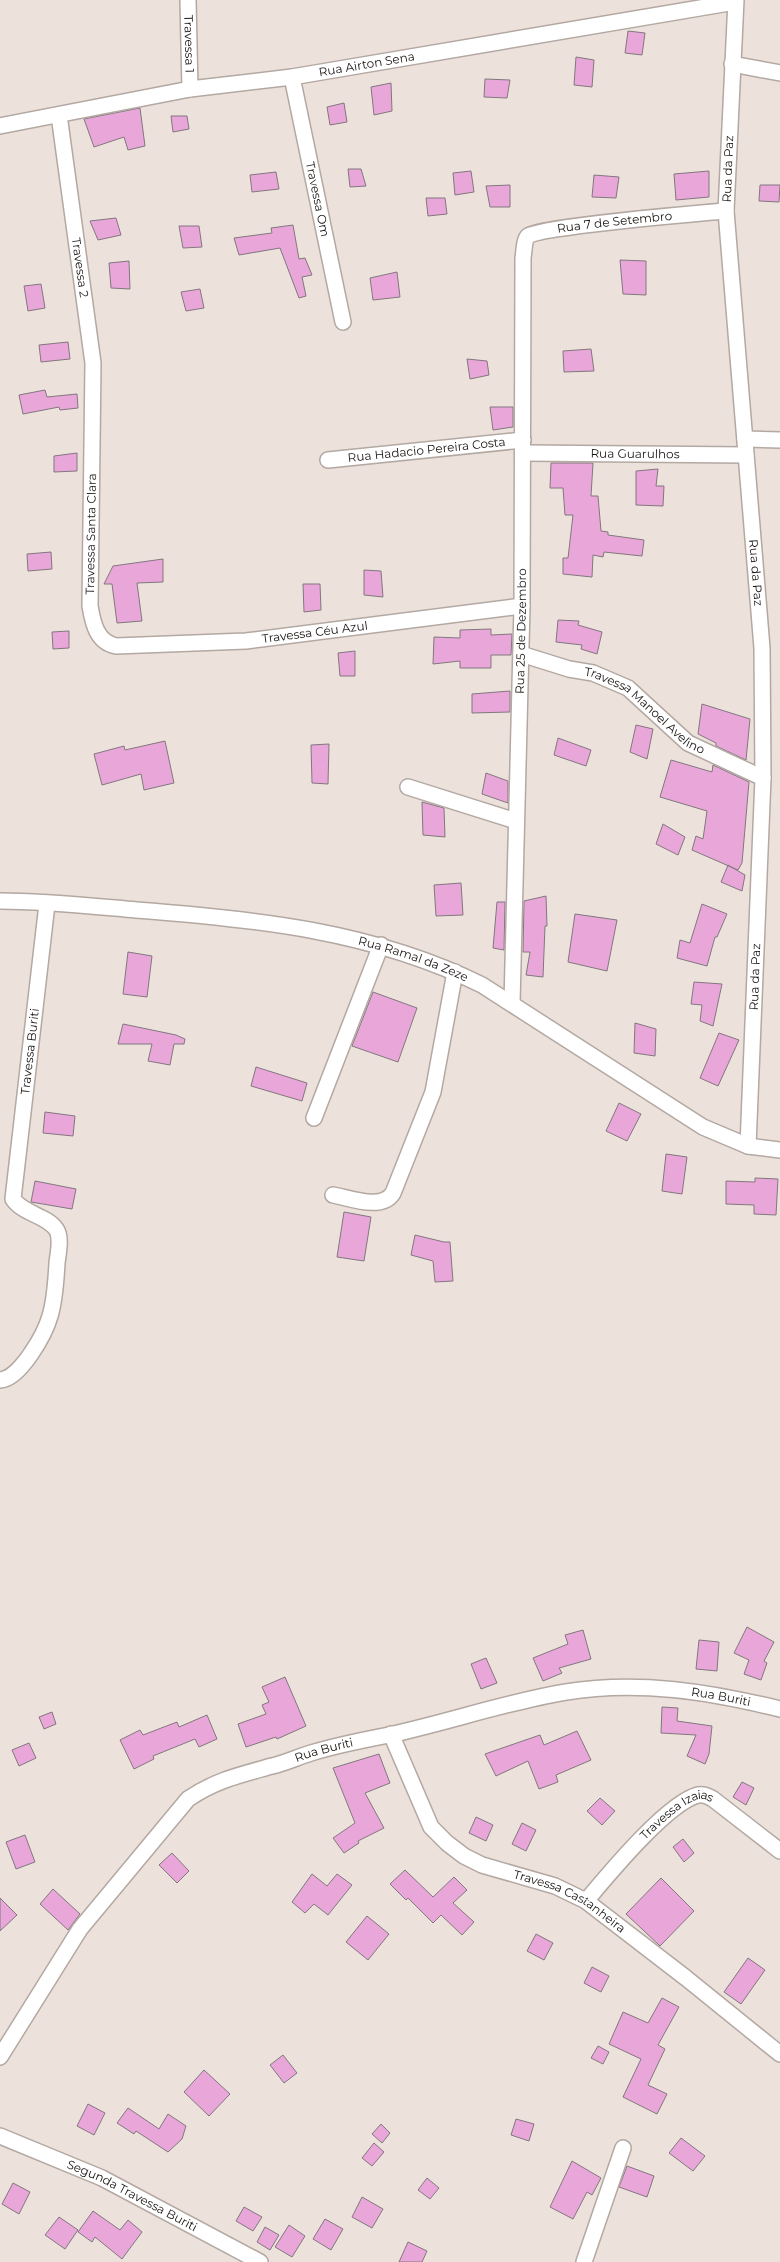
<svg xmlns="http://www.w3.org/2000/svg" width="780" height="2262" font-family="Montserrat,sans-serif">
	<rect width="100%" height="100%" fill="#ede2db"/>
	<path fill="#e9a7d9" stroke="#81777e" d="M628 31 645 33 642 55 625 53Z
		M576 57 594 60 592 87 574 85Z
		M485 79 510 80 507 98 484 97Z
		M391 83 392 111 374 115 371 87Z
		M344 103 347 122 330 125 327 107Z
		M140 108 145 146 128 150 124 137 94 147 84 119Z
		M171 116H187L189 129 173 132Z
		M348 169H361L366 186 350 187Z
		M471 171 474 192 455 195 453 173Z
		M709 171V197L676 200 674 174Z
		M276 172 279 189 252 192 250 175Z
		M594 175 619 177 616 198 592 197Z
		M510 185V207H490L486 186Z
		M760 185H780L779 202 759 201Z
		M426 198H445L447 214 428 216Z
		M116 218 121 235 98 240 90 221Z
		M293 225 299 259 305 258 312 275 302 277 306 296 299 298 280 248 239 255 234 238 272 233 271 228Z
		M179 226H199L202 247 183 248Z
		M620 260 646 261V295L623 294Z
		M129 261 130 289 111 288 109 263Z
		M397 272 400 297 373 300 370 278Z
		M41 284 45 308 28 311 24 286Z
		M200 289 204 308 186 311 181 292Z
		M68 342 70 359 41 362 39 345Z
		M591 349 594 371 564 372 563 351Z
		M467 359 487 361 489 375 470 379Z
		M45 390 47 397 77 394 78 408 60 410 59 407 23 414 19 395Z
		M490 407H513V427L493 430Z
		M77 453V471L54 472V456Z
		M551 463H593L591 496H598L601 531 608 532V535L644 540 642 556 604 552 603 557 593 555 592 577 563 574V558H568L573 515H565L563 488H550Z
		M658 469 656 486H664L663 506 636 505V471Z
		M51 552 52 569 28 571 27 554Z
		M163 559V582L137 583 142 621 117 623 112 584H104L113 566Z
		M364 570 381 571 383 597 364 595Z
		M303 584H320L321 610 304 612Z
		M558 620 579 621 578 625 602 632 597 654 581 649 582 645 556 642Z
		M491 629V635L512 634 511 655H491V668H460V661L433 664 434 637 460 638V630Z
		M69 631V648L53 649 52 632Z
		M355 651V676H340L338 653Z
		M510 691V712L472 713V694Z
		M702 704 750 719 746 760 716 746V743L698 734Z
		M636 725 653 729 647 759 630 752Z
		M558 738 591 750 586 766 554 755Z
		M165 741 174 783 144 790 141 774 102 785 94 754 124 746 125 750Z
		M329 744 328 784 312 783 311 745Z
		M671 760 712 772 713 765 749 782 742 863 738 870 692 850 696 836 703 839 707 811 660 797Z
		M486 773 508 781V803L482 794Z
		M422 802 444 808 445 837 423 835Z
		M663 824 685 837 678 855 656 844Z
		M728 865 745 875 742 891 721 882Z
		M461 883 463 915 436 916 434 885Z
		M546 896 547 926H545L543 977 526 975 530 952H523L524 901Z
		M497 902H505L504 950 493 948Z
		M702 904 727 914 717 937H715L707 966 677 958 680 940 690 943Z
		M575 914 617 920 607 971 568 962Z
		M128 952 152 956 147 997 123 994Z
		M694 982 722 984 713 1026 700 1021 702 1005 691 1004Z
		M373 992 417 1008 398 1062 352 1046Z
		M635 1023 656 1029 655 1056 634 1053Z
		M123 1024 176 1035 185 1039 184 1044H174L170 1065 148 1061 152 1044H118Z
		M719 1033 739 1040 718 1086 700 1078Z
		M256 1067 307 1083 302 1101 251 1086Z
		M619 1103 641 1114 627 1141 606 1131Z
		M45 1112 75 1116 73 1136 43 1133Z
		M666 1154 687 1157 682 1194 662 1191Z
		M755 1178 778 1179 776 1215 754 1214V1205L726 1204V1181L755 1182Z
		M35 1181 76 1189 72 1209 31 1202Z
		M344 1212 371 1217 364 1261 337 1257Z
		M415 1235 444 1242H450L453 1281 435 1282 433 1261 411 1255Z
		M747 1627 774 1642 764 1661 767 1663 761 1680 744 1674 749 1660 734 1653Z
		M583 1630 591 1659 559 1668 562 1673 543 1681 533 1658 568 1644 565 1635Z
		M699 1640 719 1642 717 1671 696 1669Z
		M486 1658 497 1683 481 1689 471 1664Z
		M285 1677 306 1726 277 1739 276 1737 246 1747 238 1724 266 1714 262 1705 269 1702 262 1687Z
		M662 1707 678 1708 677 1721 712 1726 709 1754 705 1764 687 1756 696 1735 661 1733Z
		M52 1712 56 1724 44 1729 39 1717Z
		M207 1715 217 1739 199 1747 195 1739 153 1756 154 1759 134 1769 120 1740 140 1730 143 1735 177 1722 179 1727Z
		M577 1731 591 1760 556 1775 558 1782 539 1789 528 1761 496 1776 485 1754 540 1735 544 1745Z
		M29 1743 36 1758 19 1766 12 1750Z
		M379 1754 390 1783 365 1793 384 1828 358 1841 359 1843 344 1853 333 1838 355 1823 333 1768Z
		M742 1782 754 1788 746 1805 733 1797Z
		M600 1798 615 1811 602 1825 587 1811Z
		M476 1817 493 1825 486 1841 469 1833Z
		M522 1823 536 1830 526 1851 512 1844Z
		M25 1835 35 1862 16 1869 6 1842Z
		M683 1839 694 1853 684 1862 673 1847Z
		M172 1853 189 1871 177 1883 159 1865Z
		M405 1870 433 1897 454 1877 467 1890 453 1903 474 1922 462 1935 441 1915 433 1923 408 1898 406 1900 390 1884Z
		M312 1874 327 1886 337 1874 352 1885 328 1915 314 1904 305 1913 292 1902Z
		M661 1878 694 1911 660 1946 626 1914Z
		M53 1889 80 1914 68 1930 40 1904Z
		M0 1898 17 1915 0 1931Z
		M367 1916 389 1934 368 1960 346 1942Z
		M536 1934 553 1943 544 1960 527 1951Z
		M748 1958 765 1970 741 2004 724 1992Z
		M592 1967 609 1976 601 1992 584 1983Z
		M662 1998 679 2007 658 2045 665 2049 648 2085 667 2094 657 2114 623 2097 641 2059 609 2044 623 2012 648 2023Z
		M598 2046 609 2052 603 2064 591 2058Z
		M283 2055 297 2073 284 2083 270 2065Z
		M204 2070 230 2094 209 2116 184 2092Z
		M88 2104 105 2113 94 2135 77 2126Z
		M128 2108 159 2129 168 2114 186 2126 182 2139 168 2152 136 2131 134 2134 117 2123Z
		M516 2119 534 2124 529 2141 511 2135Z
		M381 2124 390 2133 382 2143 372 2134Z
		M681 2138 705 2156 693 2171 669 2153Z
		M374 2143 384 2152 372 2166 362 2158Z
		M572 2161 601 2178 592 2195 587 2192 573 2219 550 2207Z
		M627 2166 654 2176 647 2197 619 2187Z
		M427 2178 439 2188 430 2199 418 2190Z
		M13 2183 30 2192 19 2214 2 2204Z
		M362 2197 383 2209 372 2228 352 2217Z
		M244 2207 262 2217 253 2231 236 2221Z
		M93 2211 120 2230 128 2220 142 2232 122 2259 95 2237 92 2242 78 2232Z
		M59 2217 78 2230 65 2249 45 2235Z
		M325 2219 343 2229 331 2250 313 2239Z
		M289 2225 305 2236 292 2257 275 2247Z
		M265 2227 279 2235 270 2250 257 2242Z
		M408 2242 427 2251 422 2262H399Z"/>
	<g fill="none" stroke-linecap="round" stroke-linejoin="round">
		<g stroke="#b3a8a2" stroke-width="18">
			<g id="minor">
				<path id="s1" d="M188 0 190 89"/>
				<path id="s2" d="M736 0 726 211 762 648 763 778 748 1146"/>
				<path d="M732 64 780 73"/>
				<path id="s3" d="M292 77 343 322"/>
				<path id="s4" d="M59 115 93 363 90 606C93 624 97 642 116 646L246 641 522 606"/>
				<path id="s5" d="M0 126 190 89 292 77 735 2"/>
				<path d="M745 439 780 440"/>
				<path id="s6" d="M524 453 746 455"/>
				<path id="s7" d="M328 460 523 440"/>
				<path id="s8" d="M521 654 569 669 593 673 628 688 688 743 763 778"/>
				<path d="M408 787 516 821"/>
				<path id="s9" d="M0 901C45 901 91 906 136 910 256 919 373 931 482 985L703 1127 748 1146 780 1150"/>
				<path id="s10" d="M512 1003 522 606 523 258C524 252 524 240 528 236 536 227 703 213 726 211"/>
				<path d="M314 1118 381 945"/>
				<path d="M333 1195C350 1198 382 1211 393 1193L433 1092 455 972"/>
				<path id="s11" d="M0 1380C20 1379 45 1334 50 1316 55 1300 56 1280 57 1263 58 1254 62 1237 56 1229 46 1215 23 1214 13 1199L47 904"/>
				<path id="s12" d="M391 1734 431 1827 447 1843 464 1856 482 1865 555 1886 586 1901 686 1978 780 2054"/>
				<path id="s13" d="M586 1901C608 1875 667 1803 698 1795 704 1794 708 1796 713 1799L780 1851"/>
				<path id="s14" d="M0 2057 80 1929 188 1799C216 1780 240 1775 272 1766 285 1763 298 1757 311 1753 337 1745 363 1740 389 1735 449 1722 506 1702 566 1692 638 1680 710 1692 780 1709"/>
				<path id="s15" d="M0 2136 102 2178 260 2262"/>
				<path d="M584 2262 623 2148"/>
			</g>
		</g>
		<use href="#minor" stroke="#fff" stroke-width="15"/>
	</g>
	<g text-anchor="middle" stroke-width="4" stroke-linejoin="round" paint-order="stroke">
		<g font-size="12" fill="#181412" stroke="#fff">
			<text dy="4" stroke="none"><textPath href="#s1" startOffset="44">Travessa 1</textPath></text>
			<text dy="4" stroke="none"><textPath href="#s5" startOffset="372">Rua Airton Sena</textPath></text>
			<text transform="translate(728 169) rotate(-88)" y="4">Rua da Paz</text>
			<text dy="4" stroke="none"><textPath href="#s3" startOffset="125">Travessa Om</textPath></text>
			<text dy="4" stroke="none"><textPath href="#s10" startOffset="856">Rua 7 de Setembro</textPath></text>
			<text dy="4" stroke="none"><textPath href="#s4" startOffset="154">Travessa 2</textPath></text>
			<text dy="4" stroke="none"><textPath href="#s7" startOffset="99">Rua Hadacio Pereira Costa</textPath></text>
			<text dy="4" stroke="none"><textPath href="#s6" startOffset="111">Rua Guarulhos</textPath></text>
			<text transform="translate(91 534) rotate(-89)" y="4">Travessa Santa Clara</text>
			<text dy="4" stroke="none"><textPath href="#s2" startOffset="574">Rua da Paz</textPath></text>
			<text dy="4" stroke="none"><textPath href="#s10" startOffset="372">Rua 25 de Dezembro</textPath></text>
			<text dy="4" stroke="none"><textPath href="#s4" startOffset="744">Travessa Céu Azul</textPath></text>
			<text dy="4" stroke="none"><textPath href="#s8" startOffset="139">Travessa Manoel Avelino</textPath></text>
			<text dy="4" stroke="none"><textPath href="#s9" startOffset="419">Rua Ramal da Zeze</textPath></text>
			<text transform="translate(755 977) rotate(-88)" y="4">Rua da Paz</text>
			<text dy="4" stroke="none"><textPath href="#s11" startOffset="374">Travessa Buriti</textPath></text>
			<text dy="4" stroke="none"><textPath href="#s14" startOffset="870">Rua Buriti</textPath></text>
			<text dy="4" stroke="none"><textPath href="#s14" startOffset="465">Rua Buriti</textPath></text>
			<text dy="4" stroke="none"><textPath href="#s13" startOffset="128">Travessa Izaias</textPath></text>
			<text dy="4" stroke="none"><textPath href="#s12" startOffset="261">Travessa Castanheira</textPath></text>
			<text dy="4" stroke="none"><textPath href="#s15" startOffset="145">Segunda Travessa Buriti</textPath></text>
		</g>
	</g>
</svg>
